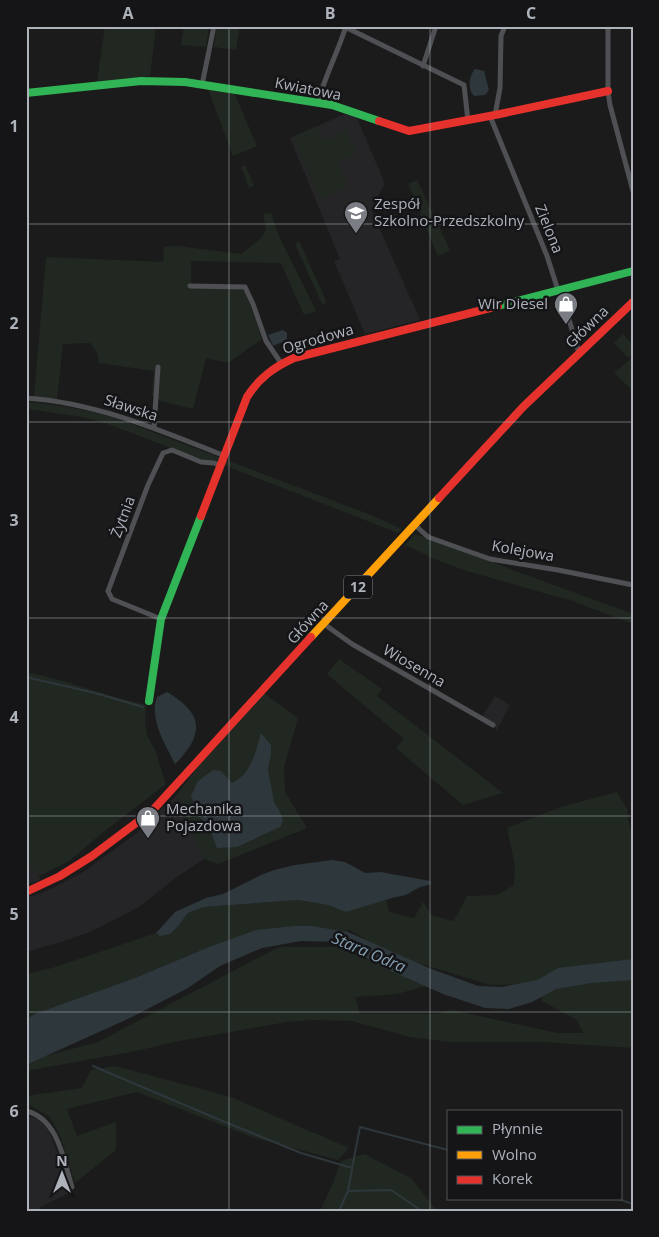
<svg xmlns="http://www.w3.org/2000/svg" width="659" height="1237" font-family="'Open Sans',sans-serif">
	<rect width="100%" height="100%" fill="#1b1b1b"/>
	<path fill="#252527" d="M345 114 357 118 383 179 384 185 371 209 420 320 365 334 334 261 340 259 290 138Z
		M495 696 510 705 497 730 480 720Z
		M176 796 204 859 174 879 139 907 90 932 58 943 26 952V898L44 892 82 873 138 832Z
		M26 860 39 876 40 880 26 885Z
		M26 1115 38 1119 48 1129 62 1164 60 1171 69 1193 40 1207 39 1211H26Z"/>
	<path fill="#212821" d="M105 26H156L150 76 97 82Z
		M184 26H209L206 47 181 45Z
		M217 26H240L236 50 214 47Z
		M208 89 234 92 257 146 233 156Z
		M317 126 324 141 346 131 356 153 338 162 348 186 320 199 293 137Z
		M245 165 254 185 249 188 241 167Z
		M417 180 450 250 438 256 408 184Z
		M271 213 279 236 316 311 304 315 281 263 191 261V287L236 288 243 290 247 296 262 339 228 363 206 358 193 409 161 401 152 395 154 371 99 363 97 352 90 343 63 344 57 399 34 397 46 257 163 262 164 247 177 246 241 254 260 239 266 230 263 214Z
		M299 241 327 303 322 304 295 244Z
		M623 334 633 345V354L628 358 614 343Z
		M633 357V391L614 373Z
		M26 402C58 404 88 410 118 419L371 515 402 529 398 533 214 461H205L108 424 82 417 26 409Z
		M415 534 633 614V624L570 600 554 596 467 571 437 560 405 545Z
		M339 659 382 689 377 696 503 793 463 805 396 748 404 739 327 674Z
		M26 672C67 680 106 696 146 705L145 723 147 735 155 750 166 784 101 834 69 861 39 876 26 860Z
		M261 691 298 718 284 767 285 792 307 828 218 864 204 859 176 796 219 738Z
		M617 792 627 809 630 830 633 829V1048L542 1042H450L410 1037 352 1021 313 1020 287 1022 174 1042 136 1051 26 1071V1061L98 1042 279 947H339L426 986 397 994 355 997 360 1014H438L451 1010 558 1033H583L577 1020 542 1001 535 984 490 985 418 963 380 948 348 929V932L313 926H294L204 949 135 978 37 1013 26 1019V974L52 968 156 933 160 936 179 925 188 913 204 907 298 900 328 905 346 912 386 899 389 912 414 918 423 902 433 916 454 921 467 896 497 895 514 885 515 866 507 828 561 807Z
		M115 1066 231 1097 349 1148 338 1160 252 1137 137 1092 67 1109 77 1136 116 1122V1150L75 1183 61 1138 50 1117 29 1105H26V1096L82 1088 91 1070Z
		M364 1154 411 1178 437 1211H320L333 1183 341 1161Z"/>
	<path fill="#2e373c" d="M475 69 484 71 489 90 485 95 474 96C467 89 469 76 475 69Z
		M283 330 287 333V340L273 346 268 335Z
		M167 692C188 705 206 720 190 746 185 752 181 759 175 764 165 744 149 719 157 697Z
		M261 733 271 745V753L268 770 274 802 281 814 283 821 280 827 237 847 217 848 208 825 199 816 191 796 198 781 213 770 221 771 232 783C251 775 256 751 261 733Z
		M332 860 345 862 365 873 381 872 430 881 431 884 418 888 406 895 392 898 346 912 328 905 298 900 204 907 188 913 179 925 170 934 160 936 156 933 175 912 206 898 223 894 261 875 274 870 295 865Z
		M294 926H313L348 932 429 968 478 986 501 987 537 980 558 968 633 959V980L591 983 556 989 532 1002 509 1009 485 1008 443 994 384 968 337 942 301 941 262 948 220 966 188 988 130 1018 26 1065V1019L37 1013 135 978 204 949 256 930Z"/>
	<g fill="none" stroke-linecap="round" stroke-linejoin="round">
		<path stroke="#2e373c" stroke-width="2" d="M26 677 95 693 143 707
			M93 1066 208 1115 301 1153 352 1168 360 1127 448 1150
			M348 1191 352 1169
			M615 1198 633 1204
			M339 1211 348 1191 391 1190 422 1211"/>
		<path stroke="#4f5054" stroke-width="5" d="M608 26V91L610 105 633 191
			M345 27 464 85 468 121
			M423 66 436 26
			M202 85 214 26
			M318 102C325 76 338 52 346 26
			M495 115 500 88 501 36 505 26
			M490 116 547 256 557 287 561 293 579 353
			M190 286 245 287 253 304 266 341 281 363
			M26 398C97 403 160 430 225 456
			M154 427 158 367
			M415 525 428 537 490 559 558 570 633 585
			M161 619 112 599 108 591 148 485 163 453 172 450 201 462 214 463 221 466
			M324 624 352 644 493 725
			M26 1111C58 1118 64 1161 72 1187"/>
		<path stroke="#30b455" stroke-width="8" d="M26 93 141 81 185 82 332 105 379 121
			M498 306 633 271
			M149 701 161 619 201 516"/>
		<path stroke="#ff9f0a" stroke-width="8" d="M311 637 439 498"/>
		<path stroke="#e5322d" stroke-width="8" d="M379 121 409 131 495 115 608 91
			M439 498 523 407 633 302
			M201 516 247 397C259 378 274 367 294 358L498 306
			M26 892 60 876 92 856 152 811 311 637"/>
	</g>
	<path fill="none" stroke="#adb2bb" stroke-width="1" stroke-opacity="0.55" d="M229 26V1211M430 26V1211M26 224H633M26 422H633M26 618H633M26 816H633M26 1012H633"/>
	<defs>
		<g id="school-pin" transform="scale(1.25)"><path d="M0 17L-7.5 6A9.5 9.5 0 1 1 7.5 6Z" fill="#7a7d83" stroke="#151517"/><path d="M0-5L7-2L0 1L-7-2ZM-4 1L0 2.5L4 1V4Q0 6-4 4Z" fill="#fff"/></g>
		<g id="shop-pin" transform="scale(1.25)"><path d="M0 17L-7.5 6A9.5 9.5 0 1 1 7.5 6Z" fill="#7a7d83" stroke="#151517"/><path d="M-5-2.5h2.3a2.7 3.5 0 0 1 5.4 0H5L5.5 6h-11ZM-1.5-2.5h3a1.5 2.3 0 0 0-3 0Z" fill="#fff"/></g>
	</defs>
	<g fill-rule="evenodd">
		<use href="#school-pin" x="356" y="213"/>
		<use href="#shop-pin" x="566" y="304"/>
		<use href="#shop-pin" x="148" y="818"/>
	</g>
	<g text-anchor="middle" stroke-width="5" stroke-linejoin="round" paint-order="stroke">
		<rect fill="#151517" stroke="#7f838a" stroke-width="1" x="344" y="575.5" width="28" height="23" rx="4"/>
		<g font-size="14" font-weight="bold" fill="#adb2bb">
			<text x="358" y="592">12</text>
		</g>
		<g font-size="15" fill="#adb2bb" stroke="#151517">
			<text transform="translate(308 89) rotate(11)" y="5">Kwiatowa</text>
			<text transform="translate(549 229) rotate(68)" y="5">Zielona</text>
			<text transform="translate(587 327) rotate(-44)" y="5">Główna</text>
			<text transform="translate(318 339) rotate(-16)" y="5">Ogrodowa</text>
			<text transform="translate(131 408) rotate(18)" y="5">Sławska</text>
			<text transform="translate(123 517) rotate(-69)" y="5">Żytnia</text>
			<text transform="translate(523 551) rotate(10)" y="5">Kolejowa</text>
			<text transform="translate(308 622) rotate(-48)" y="5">Główna</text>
			<text transform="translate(414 666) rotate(30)" y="5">Wiosenna</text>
		</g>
		<g font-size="15" fill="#adb2bb" stroke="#151517" text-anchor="start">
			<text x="374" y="209">Zespół<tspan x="374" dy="17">Szkolno-Przedszkolny</tspan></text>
			<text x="548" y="309" text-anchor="end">Wir Diesel</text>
			<text x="166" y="814">Mechanika<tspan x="166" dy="17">Pojazdowa</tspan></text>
		</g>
		<g font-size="16" font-style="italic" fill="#86a2b4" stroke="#151517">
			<text transform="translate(369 952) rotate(23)" y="6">Stara Odra</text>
		</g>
	</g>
	<rect width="659" height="1237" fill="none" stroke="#151517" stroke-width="55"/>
	<rect x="447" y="1110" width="175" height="90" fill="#151517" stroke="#525459"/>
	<rect x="457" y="1126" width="25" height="8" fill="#30b455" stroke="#525459"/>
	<text x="492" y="1134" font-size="15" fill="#adb2bb">Płynnie</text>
	<rect x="457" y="1151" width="25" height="8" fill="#ff9f0a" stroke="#525459"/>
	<text x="492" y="1160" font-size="15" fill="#adb2bb">Wolno</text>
	<rect x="457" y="1176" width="25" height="8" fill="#e5322d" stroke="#525459"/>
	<text x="492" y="1184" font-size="15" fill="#adb2bb">Korek</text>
	<g transform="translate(62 1174)" stroke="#151517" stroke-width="4" paint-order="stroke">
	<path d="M0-4L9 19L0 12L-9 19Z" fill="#adb2bb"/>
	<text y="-8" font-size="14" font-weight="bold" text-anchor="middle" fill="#adb2bb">N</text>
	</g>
	<rect x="28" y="28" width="604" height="1182" fill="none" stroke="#adb2bb" stroke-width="2"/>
	<g font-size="16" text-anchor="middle" font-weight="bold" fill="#adb2bb">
		<text x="128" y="19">A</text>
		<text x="330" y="19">B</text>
		<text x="531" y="19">C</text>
		<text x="14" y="132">1</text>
		<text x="14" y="329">2</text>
		<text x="14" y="526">3</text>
		<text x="14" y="723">4</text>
		<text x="14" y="920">5</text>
		<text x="14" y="1117">6</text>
	</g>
</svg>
